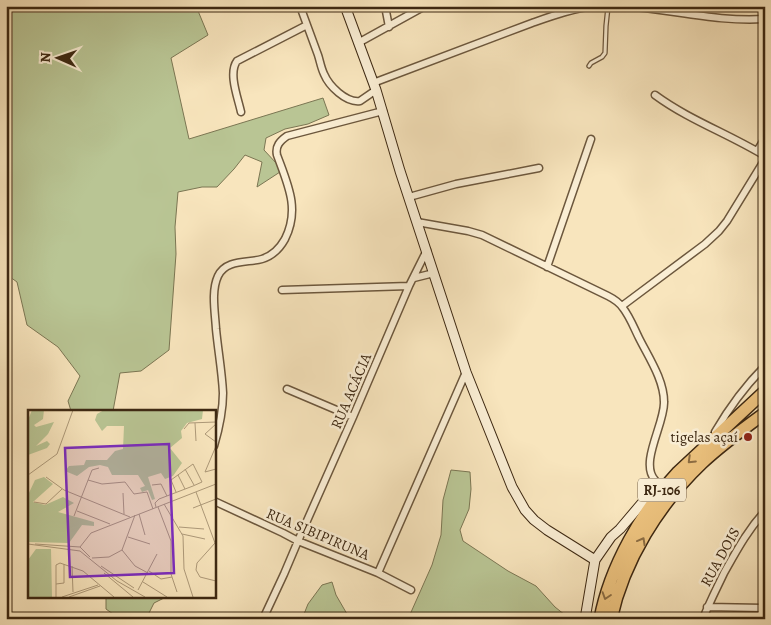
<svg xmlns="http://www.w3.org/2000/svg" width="771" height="625" font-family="Alegreya,serif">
	<rect width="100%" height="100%" fill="#f8e5bd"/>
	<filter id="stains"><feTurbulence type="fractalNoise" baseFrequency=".004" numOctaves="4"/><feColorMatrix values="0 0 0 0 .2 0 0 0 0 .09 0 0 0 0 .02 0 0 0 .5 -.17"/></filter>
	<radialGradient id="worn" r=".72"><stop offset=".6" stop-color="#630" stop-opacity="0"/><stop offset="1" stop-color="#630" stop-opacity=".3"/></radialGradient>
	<path fill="#b9c594" stroke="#7b7653" d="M6 6H196L208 35 171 58 189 139 323 98 329 115 308 124 285 129 266 138 264 150 277 164 280 172 257 187 262 162 245 155 234 169 217 187H202L178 192 175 227 176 254 169 350 141 371 120 373 113 411H71L68 401 80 376 58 347 27 325 17 282 6 274Z
		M451 470 470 472 471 489 469 509 460 530 463 541 508 571 536 586 555 607 570 619H408L432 565 441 535 443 500Z
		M332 582 336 595 347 614 349 619H302L308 604 322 585Z
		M106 596H168L154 603 146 619H120L106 609Z"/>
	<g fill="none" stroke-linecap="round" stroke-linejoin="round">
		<g stroke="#6c573d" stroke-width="5.5">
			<path id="lane" d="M589 66 591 63 602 57 605 53 606 26 608 7"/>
		</g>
		<g stroke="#6c573d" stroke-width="9">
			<path id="street" d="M300 6C306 22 312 39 318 55 320 61 321 68 324 74 329 86 346 103 360 101L376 90
				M385 6 389 27
				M358 43 425 6
				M373 83 532 23C552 16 574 8 596 6 652 3 708 23 765 19
				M655 95C689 120 729 134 765 156
				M241 112C238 98 228 73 237 61L307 25
				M757 151 765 138
				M409 197 456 184 539 168
				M417 222 468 231 482 235 608 296C614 299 619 302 623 308 630 317 634 328 639 338 649 358 664 380 664 402 665 423 639 463 655 480 657 483 662 485 665 487
				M547 267 591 139
				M414 278 434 273
				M282 290 409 286
				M622 306 705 244 719 231 727 221 765 159
				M287 389 353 417
				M715 432C729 408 745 386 765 366
				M214 446C219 429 223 411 223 393 222 372 218 350 216 329 215 312 211 291 218 276 226 259 248 263 262 259 272 256 280 248 285 239 300 209 288 185 277 155 275 146 280 141 287 136L383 111
				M214 501 283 533 298 541 378 573 411 590
				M378 573 466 372
				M707 607 765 608
				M263 619 284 574 298 541 353 417 409 286 427 250
				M703 619C709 603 717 588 724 573 737 550 747 531 765 511"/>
		</g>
		<g stroke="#3d2812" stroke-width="11">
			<path id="secondary" d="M345 6 376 90 400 171 466 372 512 487 525 510 534 520 547 530 595 560
				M585 619 595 560 611 537 620 529 642 503 647 499 657 497"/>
		</g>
		<g stroke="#3d2812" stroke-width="14">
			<path id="highway" d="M600 619C610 566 642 511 678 472L765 391
				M611 619C624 560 659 504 702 463 721 445 743 429 765 413"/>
		</g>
		<use href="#lane" stroke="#faeed4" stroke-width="3"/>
		<use href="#street" stroke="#faeed4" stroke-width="6"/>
		<use href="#secondary" stroke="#faeed4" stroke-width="9"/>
		<use href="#highway" stroke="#ecc27e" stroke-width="11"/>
	</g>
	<defs><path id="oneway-chevron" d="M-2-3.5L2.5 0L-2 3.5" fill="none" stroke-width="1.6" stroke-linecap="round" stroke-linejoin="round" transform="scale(1.25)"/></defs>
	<g stroke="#8c6d43">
		<use href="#oneway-chevron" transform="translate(691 460) rotate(136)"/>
		<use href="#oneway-chevron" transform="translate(642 541) rotate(-61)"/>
		<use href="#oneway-chevron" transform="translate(606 596) rotate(108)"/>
	</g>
	<circle fill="#8f2418" stroke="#faeed4" stroke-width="2" cx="748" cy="437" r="5"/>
	<g text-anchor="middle" stroke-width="5" stroke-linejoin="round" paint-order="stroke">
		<rect fill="#faeed4" stroke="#76634c" stroke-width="1" x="638" y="478.5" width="48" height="23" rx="4"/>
		<g font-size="14" font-weight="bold" fill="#3d2812">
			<text x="662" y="495">RJ-106</text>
		</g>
		<g font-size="15" fill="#3d2812" stroke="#faeed4">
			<text transform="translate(351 391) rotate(-67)" y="5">RUA ACÁCIA</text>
			<text transform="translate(318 534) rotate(23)" y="5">RUA SIBIPIRUNA</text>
			<text transform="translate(720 557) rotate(-61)" y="5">RUA DOIS</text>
		</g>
		<g font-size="15" fill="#3d2812" stroke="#faeed4" text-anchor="end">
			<text x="738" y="442">tigelas açaí</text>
		</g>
	</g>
	<g transform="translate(28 410)">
		<rect width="188" height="188" fill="#f8e5bd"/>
		<path d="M4 0H16L15 9 6 15 8 17 26 12 20 24 8 36 19 31 22 34 19 38 0 45V10ZM76 0H175L174 9 159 13 153 21 154 28 142 38 154 53 145 66 137 69 133 63 120 67 127 89 124 90 120 80 114 82 112 78 117 76 110 65H84L80 57 72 55 61 57 49 66 37 61 41 56 56 55 58 50H79L87 41 95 39 96 16H79L74 21 67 10 69 4ZM16 67 25 74 5 92 17 95 35 87 46 93 30 102 66 112V116L54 115 41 133 0 132V85L7 70ZM8 139H23L24 187H0V150Z" fill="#b9c594"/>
		<path fill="none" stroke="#ad9979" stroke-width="1" d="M167 13 168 31M188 14 177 24 188 32M156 19 161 13 188 12M188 36 177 62 188 59M157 59 166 75M0 65 29 44 45 0M150 65 157 79M18 67 36 80 102 107M60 70 74 74 97 72 106 84 119 82 125 99M124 75 133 74 139 86M168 82 187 133 169 153 168 160 172 167 188 171M95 83 96 104M6 92 18 94 34 79M136 94 155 126 156 159 165 187M128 97 127 93 131 89 165 76 174 72 165 54 143 70 148 82M130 97 143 131V164L149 182M165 98 188 89M49 101 82 114M111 104 117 125M46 106 64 60 71 58M151 117 176 119M154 124 177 129M100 127 122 134M0 134 52 141 89 171 117 187M7 134 52 137 62 147M52 137 63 123 188 74M94 140 107 156 120 163M64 148 81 147 94 140 107 105M32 153 55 161 86 187M44 156 45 182M73 156 106 178M121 161 133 169 144 167M76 163 105 187M115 172 139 187M28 174 36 173V154M110 180 129 144M28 187V155L32 153M34 187 70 175M41 187 72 176"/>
		<path fill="#7b2cbf" fill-opacity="0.15" stroke="#7b2cbf" stroke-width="2.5" d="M141 34 146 163 42 167 37 38Z"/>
		<rect width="188" height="188" fill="none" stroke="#3d2812" stroke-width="2.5"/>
	</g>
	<rect width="771" height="625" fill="none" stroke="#f8e5bd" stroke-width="25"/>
	<rect x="8" y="8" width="756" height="610" fill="none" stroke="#3d2812" stroke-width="2.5"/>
	<rect x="12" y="12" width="746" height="600" fill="none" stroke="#3d2812"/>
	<g transform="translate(58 58) rotate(272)" stroke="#faeed4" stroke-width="4" paint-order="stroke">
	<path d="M0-4L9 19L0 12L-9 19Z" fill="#3d2812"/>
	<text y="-8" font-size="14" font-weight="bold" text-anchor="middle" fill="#3d2812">N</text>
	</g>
	<rect width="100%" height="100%" filter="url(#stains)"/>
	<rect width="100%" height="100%" fill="url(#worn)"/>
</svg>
